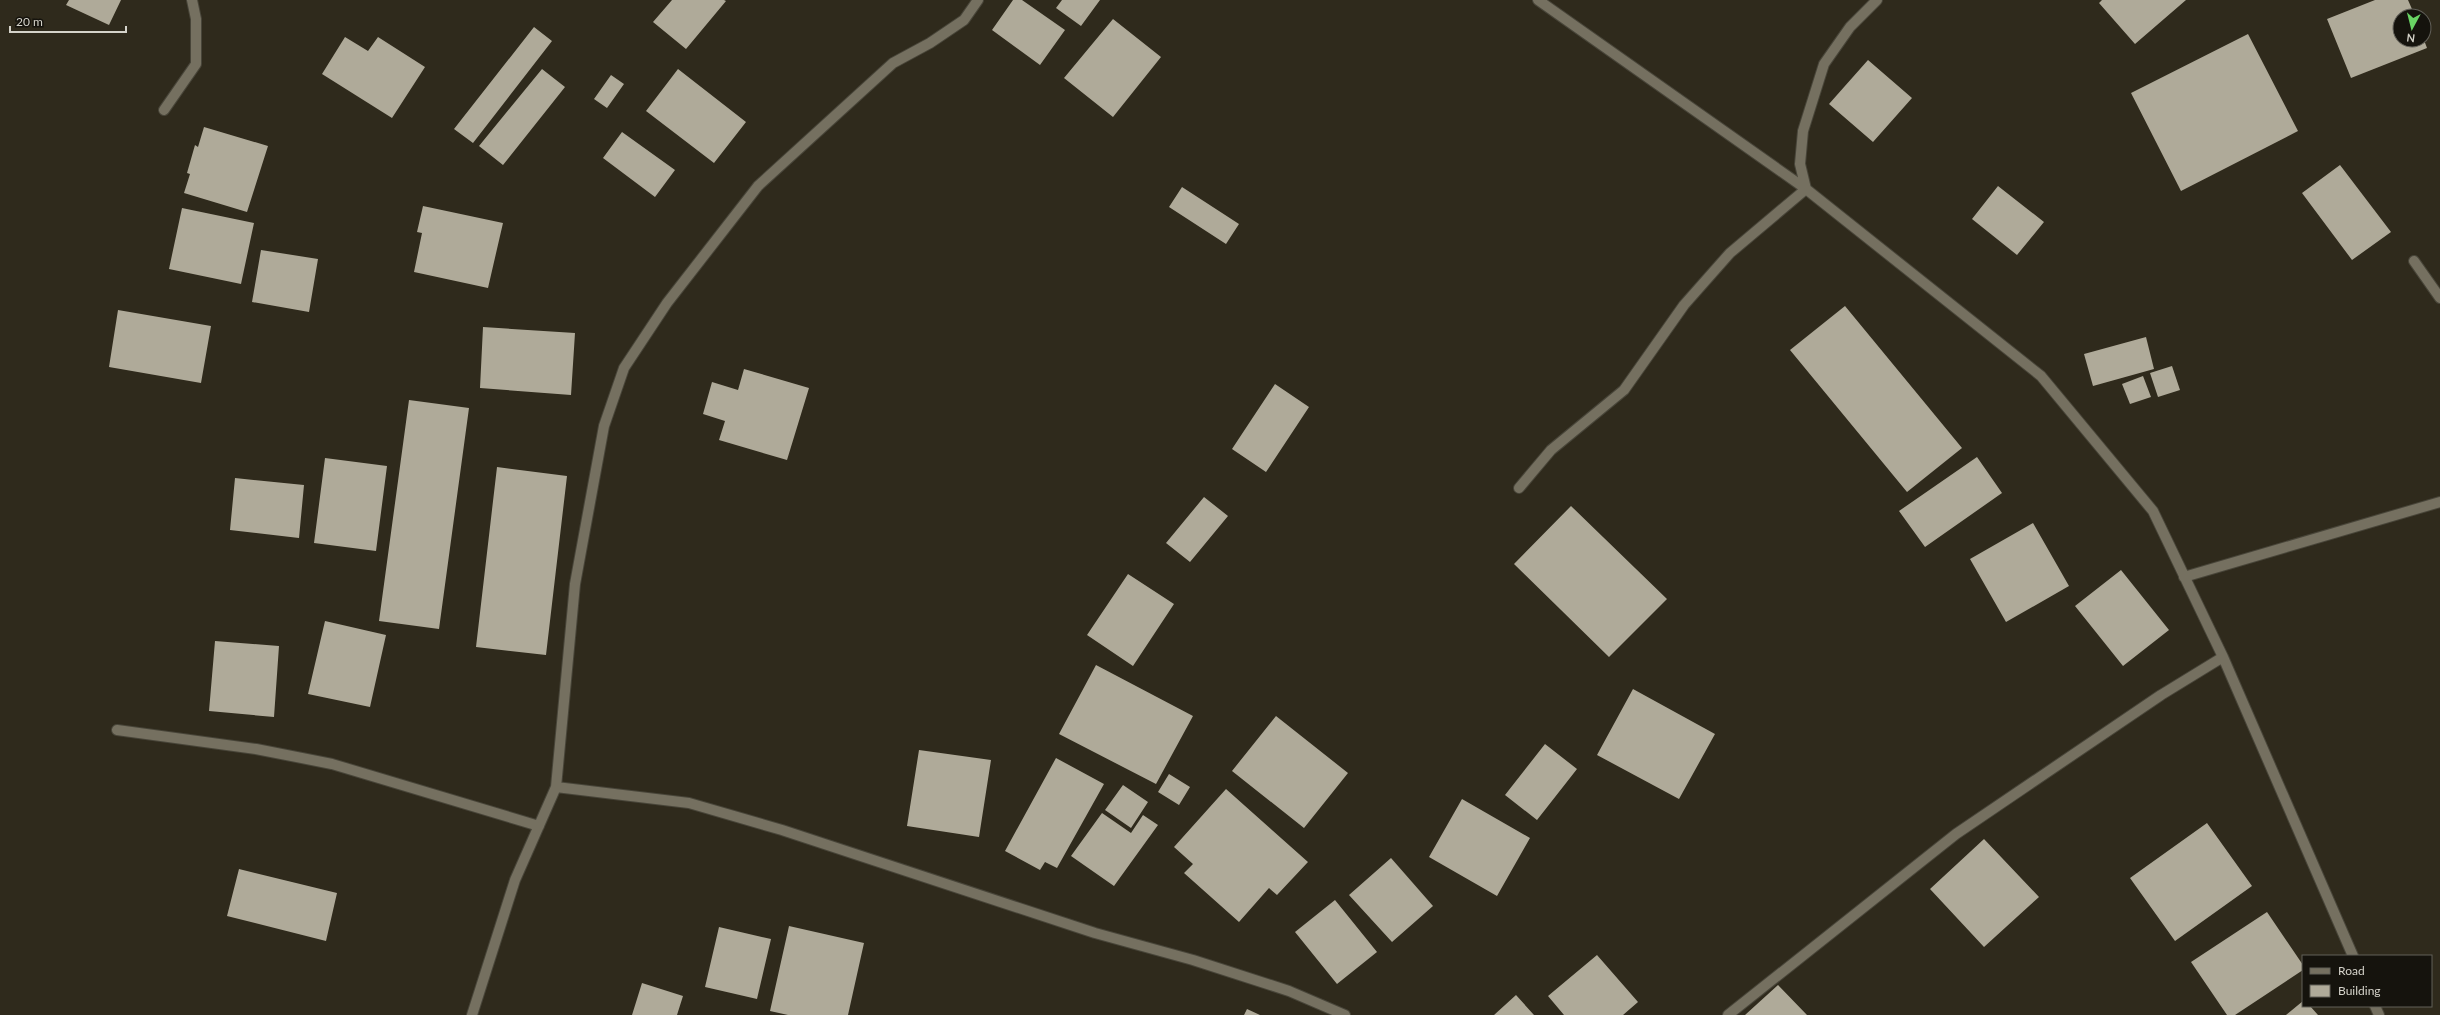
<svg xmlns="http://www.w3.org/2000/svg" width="2440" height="1015" font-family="Lato,sans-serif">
	<rect width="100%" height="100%" fill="#2f2a1c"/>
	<path fill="#afaa99" d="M69 0H121L109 25 66 5Z
		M672 0H724L726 1 686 49 653 22Z
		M1013 0H1022L1065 30 1040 65 992 30Z
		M1062 0H1100L1081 26 1056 8Z
		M2102 0H2186L2135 44 2099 3Z
		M2375 0H2408L2415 16H2400V40H2424L2427 48 2351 78 2327 19Z
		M1113 19 1161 57 1113 117 1064 78Z
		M534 27 552 41 473 143 454 129Z
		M2248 34 2298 131 2181 191 2131 93Z
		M345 37 368 51 378 37 425 67 392 118 322 74Z
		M1868 60 1912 98 1873 142 1829 104Z
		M542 69 565 87 503 165 479 146Z
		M678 69 746 122 714 163 646 111Z
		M611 75 624 84 607 108 594 99Z
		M204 127 268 146 247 212 184 193 190 174 187 173 195 145 198 147Z
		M622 132 675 170 655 197 603 158Z
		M2340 165 2391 232 2352 260 2302 193Z
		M1998 186 2044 222 2017 255 1972 219Z
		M1182 187 1239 224 1226 244 1169 207Z
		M423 206 503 223 488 288 414 272 422 233 417 232Z
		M182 208 254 223 241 284 169 269Z
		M261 250 318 259 309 312 252 302Z
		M1845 306 1962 448 1907 492 1790 350Z
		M118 310 211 326 201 383 109 367Z
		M483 327 575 333 571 395 480 388Z
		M2146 337 2154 369 2093 386 2084 354Z
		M2172 366 2180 390 2158 397 2150 373Z
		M744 369 809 388 787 460 719 440 725 421 703 414 712 382 738 390Z
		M2143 376 2151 397 2130 404 2122 384Z
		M1275 384 1309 407 1266 472 1232 449Z
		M409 400 469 408 439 629 379 621Z
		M1977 457 2002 493 1925 547 1899 511Z
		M325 458 387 466 376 551 314 543Z
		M497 467 567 476 546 655 476 647Z
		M235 478 304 485 299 538 230 530Z
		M1204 497 1228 516 1190 562 1166 543Z
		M1571 506 1667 599 1609 657 1514 564Z
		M2033 523 2069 586 2006 622 1970 559Z
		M2121 570 2169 630 2123 666 2075 606Z
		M1128 574 1174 604 1133 666 1087 635Z
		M325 621 386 635 370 707 308 694Z
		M215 641 279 646 274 717 209 711Z
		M1096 665 1193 716 1156 784 1059 734Z
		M1633 689 1715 734 1679 799 1597 755Z
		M1276 716 1348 773 1304 828 1232 771Z
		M1545 744 1577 769 1537 820 1505 795Z
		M919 750 991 760 979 837 907 826Z
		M1056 758 1104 784 1057 868 1045 862 1040 870 1005 851Z
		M1169 774 1190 787 1179 805 1158 792Z
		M1123 785 1148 802 1131 828 1105 810Z
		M1226 789 1308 862 1277 895 1269 888 1239 922 1184 873 1193 864 1174 847Z
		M1462 799 1530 838 1497 896 1429 857Z
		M1102 813 1131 833 1143 815 1158 825 1114 886 1071 856Z
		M2207 823 2252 886 2175 941 2130 878Z
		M1984 839 2039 897 1984 947 1930 889Z
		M1391 858 1433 906 1392 942 1349 895Z
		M239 869 337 893 326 941 227 916Z
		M1335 900 1377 952 1337 984 1295 932Z
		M2267 912 2303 965V970L2235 1015H2227L2191 962Z
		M789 926 864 943 848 1015H788L770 1011Z
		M719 927 771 939 757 999 705 987Z
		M1597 955 1638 1002 1623 1015H1564L1548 996Z
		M642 983 683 996 677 1015H632Z
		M1778 985 1807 1015H1745Z
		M1516 995 1534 1015H1494Z
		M2303 1001V1006H2310L2318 1015H2286Z
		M1247 1009 1260 1015H1244Z"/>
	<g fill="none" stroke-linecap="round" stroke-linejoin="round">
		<g stroke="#484539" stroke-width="12">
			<path id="minor" d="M1538 0 1806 189 2041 376 2153 511 2223 657 2353 956
				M164 110 196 64V19L192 0
				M2414 261 2440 298
				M1519 488 1551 450 1624 390 1684 305 1730 253 1806 189 1800 164 1803 131 1824 64 1850 27 1877 0
				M2184 577 2440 502
				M117 730 256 749 332 764 539 826
				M556 787 689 803 782 830 1095 933 1193 960 1289 991 1345 1015
				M2375 1006 2379 1015
				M472 1015 515 880 556 787 575 584 604 426 624 368 667 303 758 186 893 63 930 43 964 20 978 0
				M1728 1015 1956 834 2161 695 2223 657"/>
		</g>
		<use href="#minor" stroke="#757060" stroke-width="10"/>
	</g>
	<rect x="2302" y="955" width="130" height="52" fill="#15130d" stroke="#626059"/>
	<rect x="2310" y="968" width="20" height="6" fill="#757060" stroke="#626059"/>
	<text x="2338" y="975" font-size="12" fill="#d5d3ca">Road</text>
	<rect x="2310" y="985" width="20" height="12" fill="#afaa99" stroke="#626059"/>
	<text x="2338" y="995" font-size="12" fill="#d5d3ca">Building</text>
	<g transform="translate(2412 28) rotate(187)"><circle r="19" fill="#15130d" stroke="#626059"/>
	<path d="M0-3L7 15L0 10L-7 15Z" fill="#69d464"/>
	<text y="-6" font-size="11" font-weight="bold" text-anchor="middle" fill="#d5d3ca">N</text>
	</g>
	<path d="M10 26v6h116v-6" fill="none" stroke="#d5d3ca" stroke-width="2"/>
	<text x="16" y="26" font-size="12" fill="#d5d3ca" stroke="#15130d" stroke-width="3" paint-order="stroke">20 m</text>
</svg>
